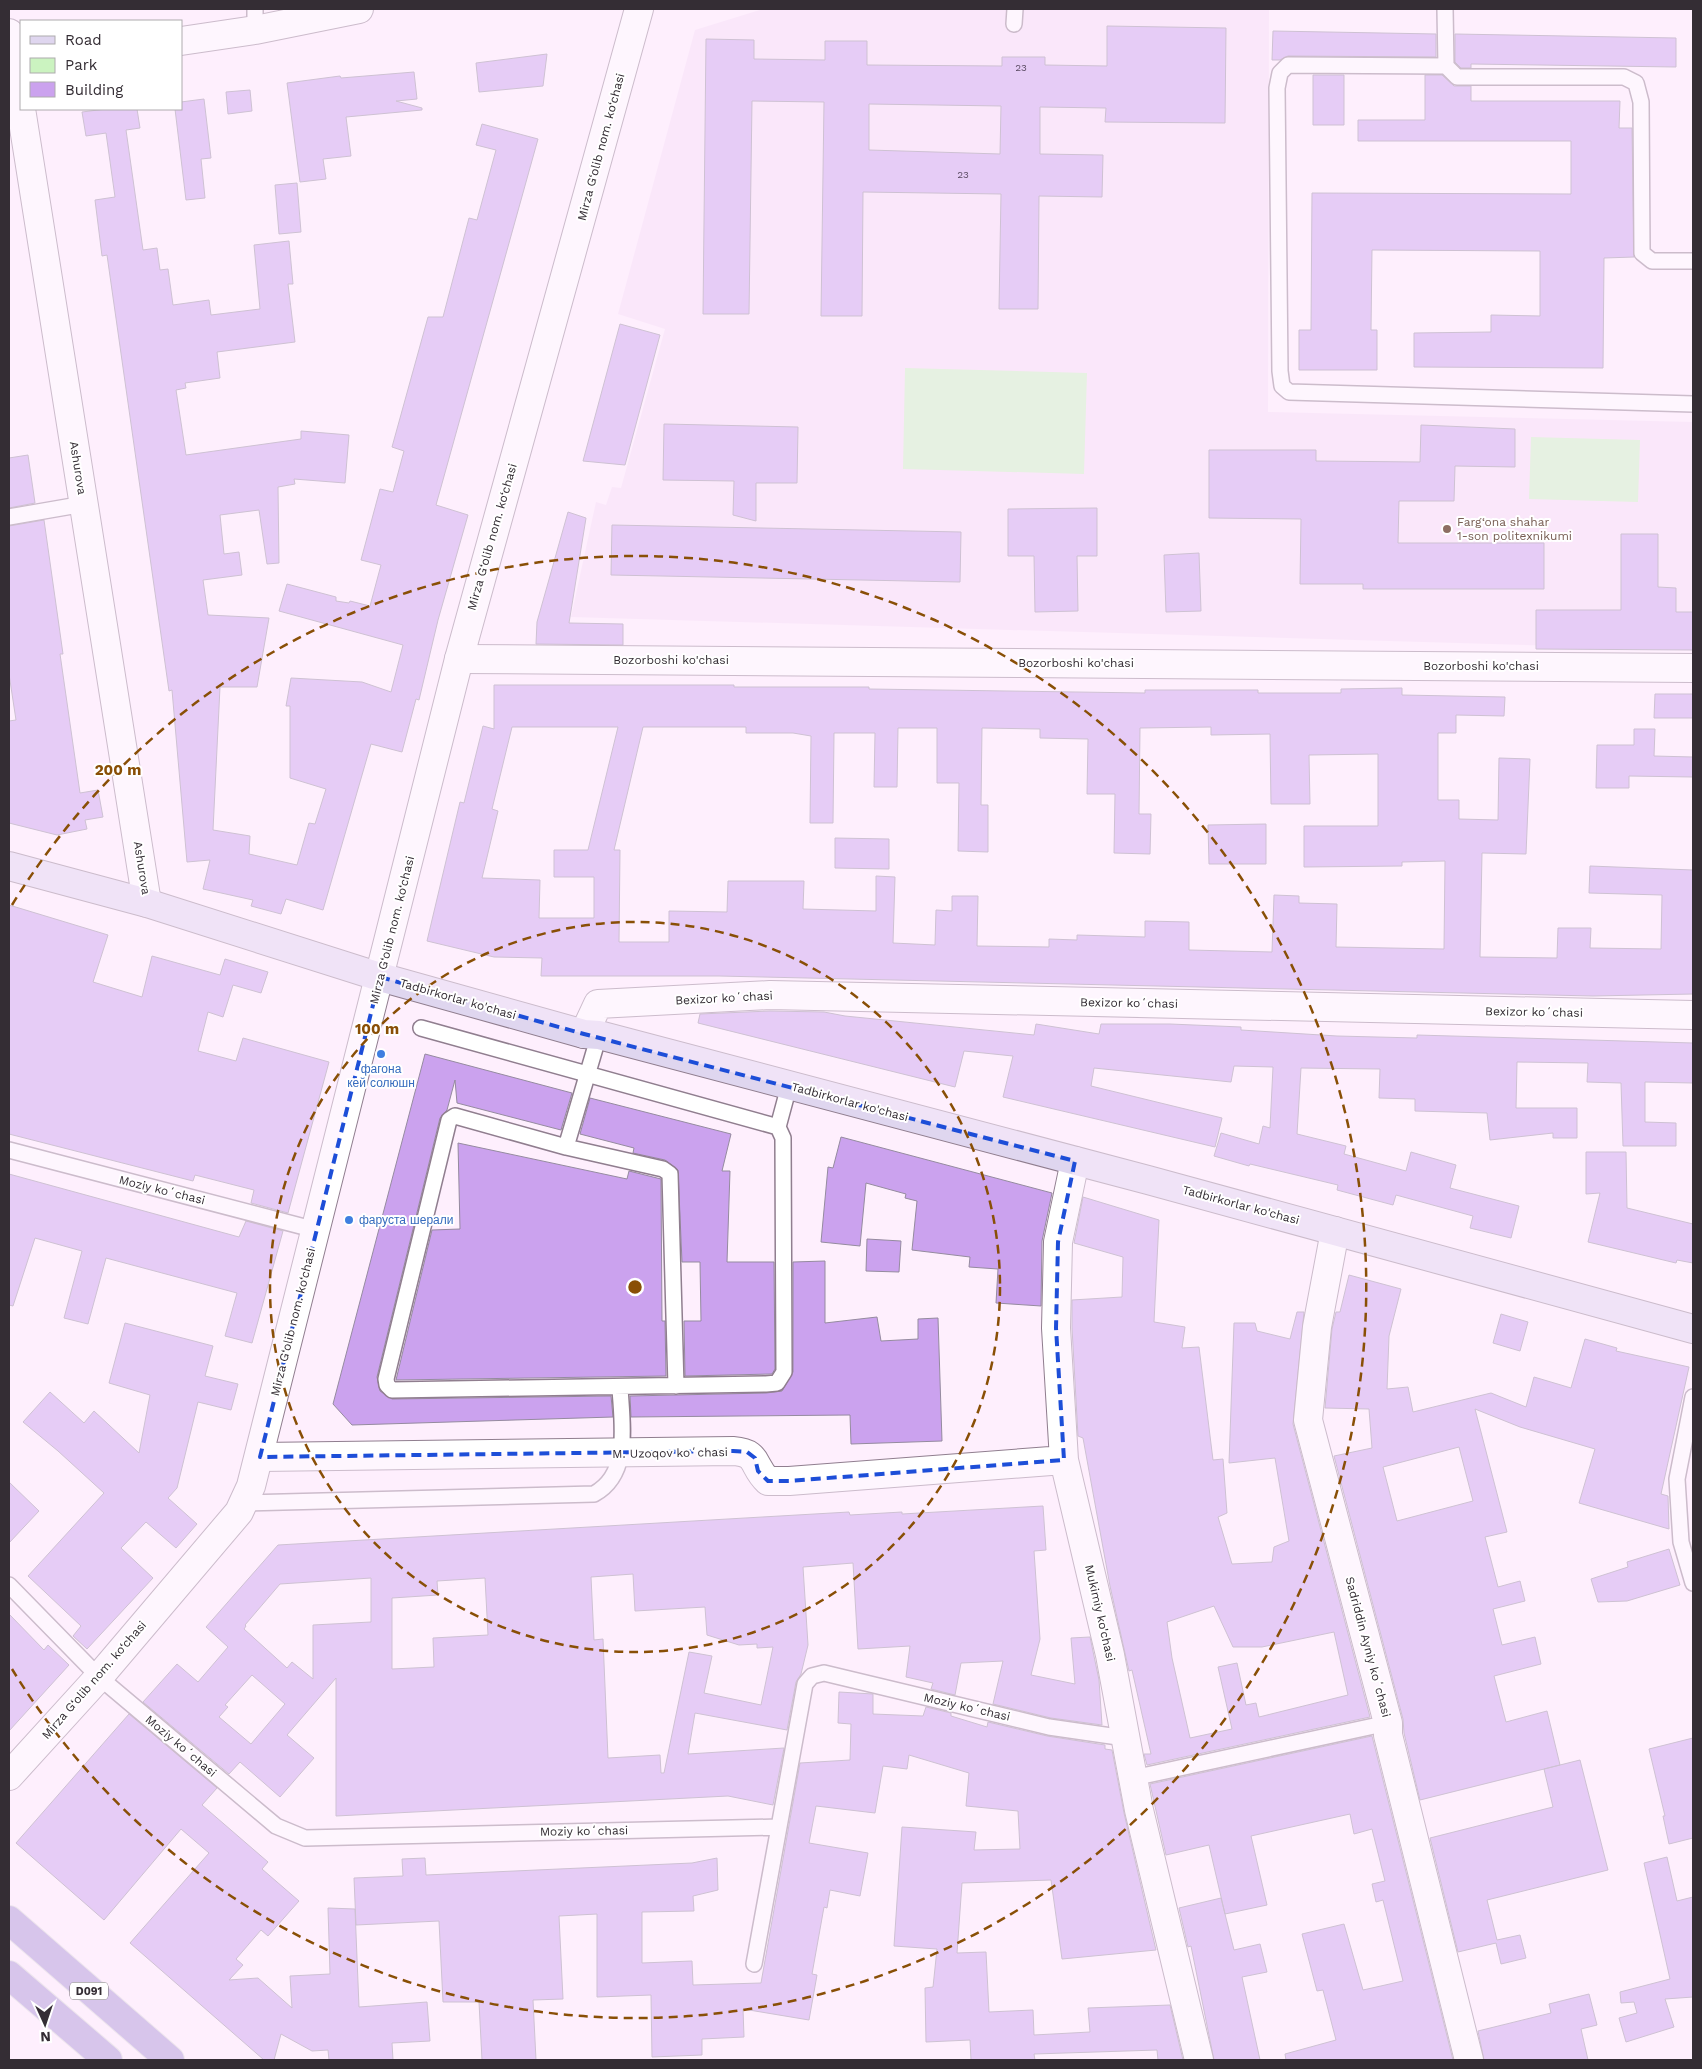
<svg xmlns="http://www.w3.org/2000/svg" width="1702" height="2069" font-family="'Work Sans',sans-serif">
	<rect width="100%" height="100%" fill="#feeffd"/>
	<path fill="#f7def6" d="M763 9H1269L1268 412 1693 422V650L571 617 596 502 606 505 612 487 621 488 665 329 618 314 695 30Z"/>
	<path fill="#cbf3c0" d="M905 368 1087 373 1084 474 903 469Z
		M1531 437 1640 440 1638 502 1529 499Z"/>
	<path fill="#cba2ee" stroke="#958b9f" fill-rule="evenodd" d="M1107 26 1226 28 1225 123 1105 122 1106 108 1040 107V154L1103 155 1102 197 1039 196 1038 309H999L1001 194 863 192 862 316H821L824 102 752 101 749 314H703L706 39 754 40V59L825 60V41H867V65L1002 66V57H1045V65L1107 66ZM869 104 1001 106 1000 154 869 150Z
		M1273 31 1436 34V57L1288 56 1280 60H1272Z
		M1455 34 1676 38V67L1471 64V68H1461L1455 62Z
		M547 54 543 86 479 92 476 63Z
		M414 72 417 99 396 101 422 108V110L346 117 351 156 323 159 326 179 300 182 287 83 340 76 341 78Z
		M1313 75H1344V125H1313Z
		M1425 75H1442L1454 86H1471V101H1620L1619 128H1632L1634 257 1604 258 1603 368 1414 367V333L1491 332V315L1540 316V251L1372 250 1371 330H1377V370H1299V330H1311L1312 193 1571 194V141H1358V120H1425Z
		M250 90 252 111 228 114 226 92Z
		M204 99 211 158 201 159 205 198 186 200 175 109H181V102Z
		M106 109H137L140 128 126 130 143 250 157 248 160 270 168 269 173 305 209 300 211 315 260 309 254 245 289 241 293 284H288L295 342 217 352 220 378 185 383 186 388 176 390 186 455 301 439V431L349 435 345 483 294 479 295 484 278 487 279 563 267 564 259 510 220 515 224 554 239 552 242 575 203 580 208 615 269 618 257 687H220L213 830 250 836 249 854 297 865 309 823 315 824 326 789 290 778V706H286L291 678 362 682 391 692 403 645 279 611 287 584 336 597V601L349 603 350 601 370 606 381 565 361 560 380 489 393 492 404 451 392 447 428 317H443L469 218 477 220 496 150 476 145 482 124 538 139 436 505 468 515 438 620 419 700 416 699 402 752 371 744 323 910 286 899 281 914 251 906 253 900 203 889 210 860 187 862 172 690 169 691 107 255 102 256 95 200 115 197 106 133 86 136 82 112Z
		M297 183 301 232 279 234 275 185Z
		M620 324 660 335 625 465 583 461Z
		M664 424 798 427 797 483H756V521L733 515 734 481 663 480Z
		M1421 425 1515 429V467L1455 466 1454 501H1399L1398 543H1544V589H1363V584H1300L1301 519 1209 518V450H1316V461L1420 462Z
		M28 455 35 503 9 508V458Z
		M1097 508V556H1077L1078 611 1035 612 1034 556H1008V509Z
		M568 512 586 518 569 623 623 624V645L536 644 537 622Z
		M44 520 63 654H60L80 793 98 790 103 817 85 820 87 829 57 835 9 823V721L16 720 9 674V526Z
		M612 525 961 532 960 582 611 575Z
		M1621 534H1658V587L1676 588V612H1693V650L1536 649V610H1621Z
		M1199 553 1201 611 1166 612 1164 555Z
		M494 685H734V687H869V689L1145 693V690H1258V693H1341V689L1402 688V695L1505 697 1504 716 1456 715V733H1438V800H1459V819L1498 820 1499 758 1530 759 1526 854 1482 853 1480 957 1557 958 1558 928H1591L1590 948 1661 949 1662 895 1589 893 1590 866 1693 870V994L1593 996 719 976H541L542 958 494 957 427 941 460 802 464 803 483 726 494 729ZM512 727H618L588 850H554V877H594V918H539L540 880 482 878 498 811 492 809ZM643 727H746V733H793L811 736 810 823H833L834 733H875L874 787H897L898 728H937V783H959L958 851 988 852V805H981L982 728 1040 729V738L1088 739 1087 794H1115L1114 853 1150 854 1151 814H1139L1140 728 1211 727V735L1270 734 1271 804H1310L1309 755 1378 754V826H1304V867L1402 866V862L1445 861 1444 949 1336 947 1337 904 1299 903V896L1274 895 1272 952 1189 950V922L1145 921V937L1077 935V940L1049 939V947L977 946 978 896H952V911L936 910 935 945 893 943 895 877 876 876V911L803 909 804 881H728L727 912 669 911V942H619L620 850H614Z
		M1655 694H1693V718H1654Z
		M1634 729H1655L1654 756 1693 757V777L1629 776V788H1596L1597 745H1634Z
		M1266 824V864H1209L1208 825Z
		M835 838 889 839V869L835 868Z
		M9 905 108 935 93 982 142 997 152 956 220 975 225 959 268 972 261 993 233 985 223 1017 208 1012 198 1051 236 1061 243 1038 329 1062 288 1213 251 1203 254 1190 195 1175 193 1181 9 1134Z
		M770 1011 824 1012 845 1016 1034 1035 1036 1024 1099 1034 1101 1024H1170L1241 1027V1030L1337 1036 1417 1038V1035L1693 1043V1083L1645 1082V1122L1676 1123V1146H1623L1621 1083 1587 1082 1588 1063 1517 1062 1516 1108H1577V1138H1553V1133L1490 1140 1487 1113 1415 1111V1099L1379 1098 1380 1069 1301 1068 1297 1134 1346 1146 1344 1154 1406 1171 1411 1152 1456 1165 1450 1188 1519 1206 1511 1238 1470 1228 1473 1216 1396 1195 1393 1205 1337 1190 1338 1185 1250 1164 1249 1166 1214 1156 1221 1133 1259 1144 1263 1126 1270 1128 1273 1067 1234 1066 1231 1082 1094 1068 1091 1086 1222 1118 1215 1147 1003 1097 1013 1056 964 1051 955 1087 698 1023 700 1014Z
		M425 1054 572 1093 561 1130 457 1103 455 1080 447 1110 440 1118 377 1377 380 1391 392 1399 611 1396 613 1417 352 1425 333 1404Z
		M590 1098 731 1134 722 1171H730L727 1262H774L775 1369 772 1374 685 1376 684 1321H701L700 1262H682L678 1170 665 1160 633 1153 634 1148 580 1134Z
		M841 1137 1052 1193 1042 1241 1041 1306 996 1303 998 1269 969 1267 970 1257 912 1250 917 1201 905 1198 906 1194 866 1183 860 1246 821 1242 828 1167 833 1168Z
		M458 1143 627 1179 629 1171 661 1179 662 1321H665L666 1376 396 1380 432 1230 460 1229Z
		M1586 1152H1626L1627 1208 1693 1224V1263L1677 1260 1676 1263 1588 1242 1600 1193 1586 1194Z
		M9 1174 239 1237 246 1221 283 1231 252 1343 225 1336 237 1293 106 1258 88 1324 64 1318 82 1251 35 1238 13 1306 9 1305Z
		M1083 1197 1159 1220 1154 1322 1185 1327 1182 1348 1199 1347 1213 1460 1223 1459 1227 1513 1218 1517 1232 1564 1272 1562 1274 1547 1289 1541 1275 1458 1229 1463 1234 1323H1255L1257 1331 1290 1339 1297 1312H1304L1293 1424 1370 1717 1147 1765 1144 1754H1151L1132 1670 1129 1671 1110 1586 1083 1438 1078 1436 1072 1328V1300L1122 1297 1123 1257 1074 1243ZM1214 1606 1233 1647H1262L1334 1632 1348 1695 1259 1717 1256 1703 1246 1705 1237 1663 1218 1667 1232 1729 1190 1738 1172 1658 1167 1622Z
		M867 1239 901 1241 899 1272 866 1271Z
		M825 1261V1323L877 1317 881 1341 918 1339V1319L938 1318 942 1441 851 1444 850 1415 631 1417 630 1396 766 1393 782 1391 793 1372V1262Z
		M1349 1275 1401 1289 1389 1336 1387 1389 1408 1387 1413 1412 1491 1393 1526 1407 1534 1377 1571 1388 1585 1339 1617 1348 1616 1351 1689 1367 1661 1494 1668 1496 1669 1529 1579 1503 1595 1449 1520 1427 1475 1409 1507 1532 1485 1537 1498 1587 1520 1581 1525 1601 1493 1609 1502 1645 1535 1637 1541 1664 1494 1676 1506 1722 1547 1711 1560 1765 1420 1800 1404 1733 1403 1719 1334 1456 1372 1448 1369 1409 1325 1408 1332 1329 1336 1312H1340ZM1459 1447 1473 1501 1397 1521 1383 1467Z
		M1501 1314 1528 1322 1520 1351 1493 1343Z
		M125 1323 213 1346 205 1376 238 1384 231 1410 198 1402 177 1488 168 1498 197 1524 176 1548 146 1522 121 1548 153 1578 87 1649 73 1636 81 1626 28 1576 104 1493 58 1451 23 1422 50 1392 84 1423 94 1411 139 1453 150 1395 109 1383Z
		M9 1482 39 1511 9 1543Z
		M1043 1506 1046 1550 1034 1551 1040 1639 1031 1675 1075 1684 1071 1638 1090 1637 1099 1680 1102 1725 1051 1718 993 1704 1003 1661 961 1663 955 1695 931 1689 933 1683 906 1677 910 1646 858 1649 853 1563 803 1567 808 1645 801 1674 796 1682 787 1730 695 1713 688 1754 784 1748 773 1805 728 1796 336 1816V1678L287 1735 314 1758 280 1797 240 1762 229 1774 143 1702 177 1664 198 1682 228 1647 206 1627 278 1545 849 1512 850 1515 902 1512V1514ZM633 1574 635 1611 705 1607 707 1635 739 1645 757 1644V1648L773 1647 761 1705 704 1693 712 1656 689 1652 664 1773H661L660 1755 608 1758 603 1639 594 1640 591 1577ZM371 1578V1622L313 1625V1679L292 1662 287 1668 244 1629 246 1626 245 1625 280 1584ZM485 1578 488 1635 433 1638 434 1667 392 1669V1598L438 1595 437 1581ZM252 1675 285 1704 251 1744 219 1717 228 1707 225 1705Z
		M1669 1549 1680 1585 1627 1601 1598 1602 1591 1579 1628 1567 1627 1562Z
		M9 1614 44 1650 48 1645 69 1665 9 1731Z
		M839 1692 873 1694V1714L923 1716 926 1707 951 1713V1716L987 1727 988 1722 1047 1736 1105 1745V1749L1112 1750 1124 1813 1156 1950 1062 1959 1051 1880 962 1883 957 1953 986 1952 989 2012 1033 2010 1034 2035 1090 2032 1088 2008 1170 2005 1183 2060H1158L1157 2050 1034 2054 1035 2060H971L970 2040 926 2042 925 1988 933 1987 937 1949 894 1946 902 1827 976 1832 974 1850 1020 1849 1018 1811 966 1806 969 1773 909 1755 907 1769 883 1766 875 1813 816 1806 809 1843 868 1853 860 1896 830 1890 827 1908 824 1907 812 1974 817 1975 809 2020 743 2009 744 2037 702 2039V2055L652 2057 651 1995 597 1997V1914L559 1916 563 1999 533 2000 536 2060H482L479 2002H443L439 1921 356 1925 354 1878 403 1876 402 1859 425 1858 426 1875 692 1863 717 1858 718 1890 693 1896 694 1911 642 1912V1963L692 1961 693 1985 761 1983 800 1763 850 1760 851 1724 838 1723Z
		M129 1714 217 1788 202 1805 268 1862 262 1869 299 1901 268 1936 261 1930 236 1959 243 1965 229 1980 258 1978 292 2008 290 1976 330 1974 328 1908 355 1909 359 2007 427 2002 430 2041 392 2043 393 2060H329L328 2050 312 2051 281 2034 274 2060H264L130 1943 209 1853 181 1829 104 1920 16 1843Z
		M1372 1736 1453 2060H1286L1285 2054 1336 2040 1323 1990 1317 1991 1302 1934 1344 1924 1363 1990 1403 1981 1383 1900 1376 1902 1372 1884 1385 1881 1372 1829 1354 1834 1350 1814 1251 1836 1267 1905 1225 1914 1209 1845 1166 1855 1150 1784Z
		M1693 1738V1838L1669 1844 1663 1816H1665L1649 1749Z
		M1580 1760 1608 1870 1487 1900 1497 1940 1520 1935 1526 1958 1501 1964 1496 1943 1458 1952 1430 1838 1553 1807 1544 1769Z
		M1667 1857 1677 1901 1693 1897V1997L1665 1999 1674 2027 1626 2042 1619 2018 1637 2013 1634 2002 1621 2003 1620 1992 1670 1979 1644 1863Z
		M1221 1898 1234 1950 1260 1944 1267 1972 1242 1977 1260 2060H1214L1191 1946 1188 1947 1179 1908Z
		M1589 1994 1597 2025 1581 2029 1588 2060H1484L1478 2031 1551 2013 1549 2004Z"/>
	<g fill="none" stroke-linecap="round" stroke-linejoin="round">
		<g stroke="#907e8f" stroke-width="18">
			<path id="service" d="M255 9V30
				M1445 9 1446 66 1457 77H1624L1636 83 1641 102 1642 253 1652 261H1693
				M1014 24 1015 9
				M1446 66 1288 65 1280 73 1277 88 1280 371 1282 386 1289 392 1693 404
				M9 517 84 504
				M421 1028 778 1127 783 1138 784 1372 777 1383 766 1384 392 1390 387 1385 386 1379 449 1120 455 1116 566 1147 663 1169 670 1174 676 1386
				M778 1127 789 1086
				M566 1147 599 1035
				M9 1150 316 1230
				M1693 1397 1677 1479 1681 1542 1693 1583
				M245 1503 594 1494C631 1474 622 1424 620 1388
				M9 1585 99 1677 276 1826 305 1838 779 1827 805 1684 812 1676 824 1673 1049 1727 1125 1738
				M1133 1778 1388 1723
				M754 1964 779 1827"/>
		</g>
		<g stroke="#907e8f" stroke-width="30">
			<path id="minor" d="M9 33 147 903
				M181 41 255 30 359 9
				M459 659 1693 668
				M584 1034 598 1004 770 995 1693 1015
				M1075 1161 1058 1242 1056 1328 1064 1460 1110 1655 1139 1810 1199 2060
				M1335 1231 1317 1327 1308 1420 1388 1723V1735L1469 2060
				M260 1457 733 1451C760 1453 751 1465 768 1481H789L1064 1460"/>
		</g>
		<g stroke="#907e8f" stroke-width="30">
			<path id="tertiary" d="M9 1776 99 1677 239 1512 251 1486 459 659 639 9"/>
		</g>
		<g stroke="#907e8f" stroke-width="30">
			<path id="secondary" d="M9 866 147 903 380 977 584 1034 599 1035 1148 1180 1693 1329"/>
		</g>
		<g stroke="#dad9da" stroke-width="30">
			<path id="trunk" d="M9 1920 170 2060
				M9 1975 108 2060"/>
		</g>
		<use href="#service" stroke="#fff" stroke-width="15"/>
		<use href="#minor" stroke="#fff" stroke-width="28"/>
		<use href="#tertiary" stroke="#fff" stroke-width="28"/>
		<use href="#secondary" stroke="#dfd6ef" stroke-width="28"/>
		<use href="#trunk" stroke="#a893d4" stroke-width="28"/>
	</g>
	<path d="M0 0H1702V2069H0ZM380 977 584 1034 1075 1161 1058 1242 1056 1328 1064 1460 789 1481H768L758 1471 755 1458 747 1452 733 1451 260 1457Z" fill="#feeffd" fill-opacity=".55" fill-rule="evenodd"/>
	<path fill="none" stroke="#1d4ed8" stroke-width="4" stroke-dasharray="10 6" stroke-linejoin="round" d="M380 977 584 1034 1075 1161 1058 1242 1056 1328 1064 1460 789 1481H768L758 1471 755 1458 747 1452 733 1451 260 1457Z"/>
	<g fill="none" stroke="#894f06" stroke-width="2.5" stroke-dasharray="9 6">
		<circle cx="635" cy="1287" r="365"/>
		<path d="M12 905A731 731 0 1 1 12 1669"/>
	</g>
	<circle fill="#8d6e63" stroke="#fff" stroke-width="2" cx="1447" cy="529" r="5"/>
	<g fill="#3f7fe0" stroke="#fff" stroke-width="2">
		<circle cx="381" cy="1054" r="5"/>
		<circle cx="349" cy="1220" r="5"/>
	</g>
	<g text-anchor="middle" stroke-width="4" stroke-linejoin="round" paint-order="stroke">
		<g font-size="10" fill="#5a4a62">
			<text x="1021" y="71">23</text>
			<text x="963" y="178">23</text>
		</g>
		<rect fill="#fff" stroke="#716c71" stroke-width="1" x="70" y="1982.5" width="38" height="17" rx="4"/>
		<g font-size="11" font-weight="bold" fill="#342d34">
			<text x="89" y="1995">D091</text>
		</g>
		<g font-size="12" fill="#342d34" stroke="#fff">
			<text transform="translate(601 147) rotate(-75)" y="4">Mirza G‘olib nom. ko‘chasi</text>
			<text transform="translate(78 468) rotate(81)" y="4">Ashurova</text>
			<text transform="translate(492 537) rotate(-74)" y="4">Mirza G‘olib nom. ko‘chasi</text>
			<text x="671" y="664">Bozorboshi ko'chasi</text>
			<text x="1076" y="667">Bozorboshi ko'chasi</text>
			<text x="1481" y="670">Bozorboshi ko'chasi</text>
			<text transform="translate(142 868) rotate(81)" y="4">Ashurova</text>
			<text transform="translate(392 930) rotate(-76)" y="4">Mirza G‘olib nom. ko‘chasi</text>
			<text transform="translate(724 998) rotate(-3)" y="4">Bexizor koʻchasi</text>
			<text transform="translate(458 999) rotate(16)" y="4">Tadbirkorlar ko'chasi</text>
			<text transform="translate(1129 1003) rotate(1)" y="4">Bexizor koʻchasi</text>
			<text transform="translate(1534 1012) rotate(1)" y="4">Bexizor koʻchasi</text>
			<text transform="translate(850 1102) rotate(15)" y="4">Tadbirkorlar ko'chasi</text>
			<text transform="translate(162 1190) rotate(14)" y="4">Moziy koʻchasi</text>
			<text transform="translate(1241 1205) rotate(15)" y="4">Tadbirkorlar ko'chasi</text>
			<text transform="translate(293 1322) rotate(-76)" y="4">Mirza G‘olib nom. ko‘chasi</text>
			<text transform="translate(670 1453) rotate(-1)" y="4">M. Uzoqov koʻchasi</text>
			<text transform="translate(1100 1613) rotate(77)" y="4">Mukimiy ko'chasi</text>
			<text transform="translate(1368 1647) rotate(75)" y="4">Sadriddin Ayniy koʻchasi</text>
			<text transform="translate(94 1680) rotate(-49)" y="4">Mirza G‘olib nom. ko‘chasi</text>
			<text transform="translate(967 1707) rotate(13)" y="4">Moziy koʻchasi</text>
			<text transform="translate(181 1746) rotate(40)" y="4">Moziy koʻchasi</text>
			<text transform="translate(584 1831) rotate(-1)" y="4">Moziy koʻchasi</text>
		</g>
		<g font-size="12" fill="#785e54" stroke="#fff" text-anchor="start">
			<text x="1457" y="526">Farg‘ona shahar<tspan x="1457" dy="14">1-son politexnikumi</tspan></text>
		</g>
		<g font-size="12" fill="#366cbe" stroke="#fff">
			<text x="381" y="1073">фагона<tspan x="381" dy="14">кей солюшн</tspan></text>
			<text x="359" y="1224" text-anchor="start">фаруста шерали</text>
		</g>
	</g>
	<circle cx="635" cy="1287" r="8" fill="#894f06" stroke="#fff" stroke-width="2.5"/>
	<g font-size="15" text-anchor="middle" font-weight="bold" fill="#894f06" stroke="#fff" stroke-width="4" stroke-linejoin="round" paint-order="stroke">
		<text x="118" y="775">200 m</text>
		<text x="377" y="1034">100 m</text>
	</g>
	<rect width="1702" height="2069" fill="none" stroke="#342d34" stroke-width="20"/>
	<rect x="20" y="20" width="162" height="90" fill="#ffffff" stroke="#aeabae"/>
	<rect x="30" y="36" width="25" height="8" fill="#dfd6ef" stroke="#aeabae"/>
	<text x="65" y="45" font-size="15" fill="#342d34">Road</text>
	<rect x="30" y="58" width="25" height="15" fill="#cbf3c0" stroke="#aeabae"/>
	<text x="65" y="70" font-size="15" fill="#342d34">Park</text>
	<rect x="30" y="82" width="25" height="15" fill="#cba2ee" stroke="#aeabae"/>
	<text x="65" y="95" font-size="15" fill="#342d34">Building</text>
	<g transform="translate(45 2024) rotate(177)" stroke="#ffffff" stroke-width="4" paint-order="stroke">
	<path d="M0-4L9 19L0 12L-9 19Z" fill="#342d34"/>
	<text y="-8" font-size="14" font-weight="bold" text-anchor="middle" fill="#342d34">N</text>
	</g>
</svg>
